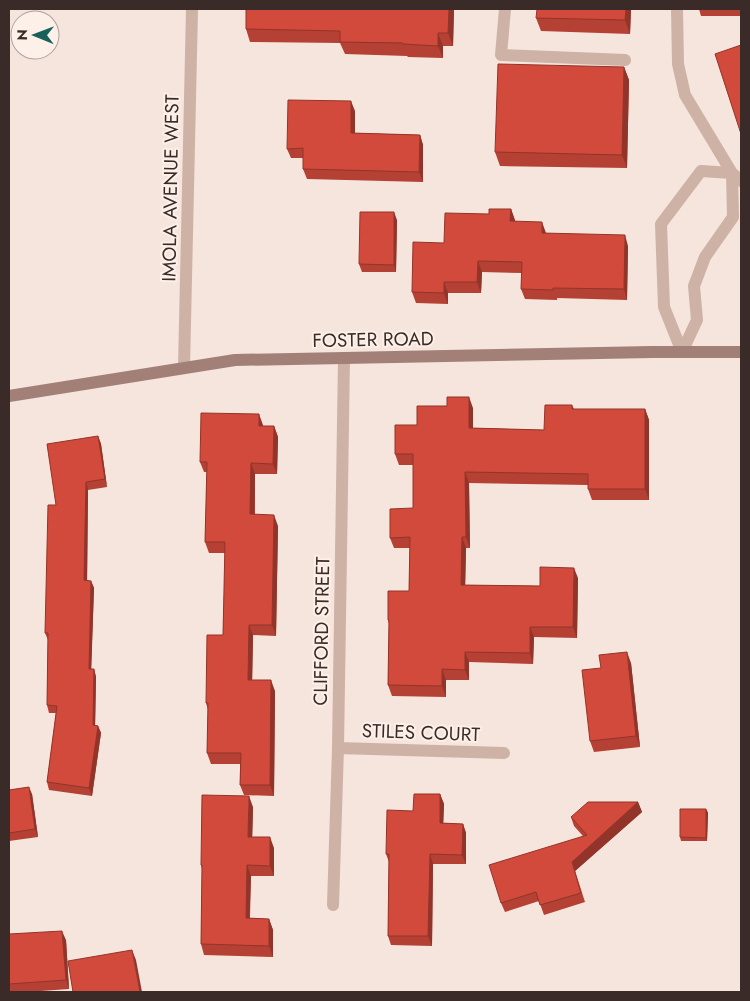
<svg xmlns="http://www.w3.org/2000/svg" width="750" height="1001" font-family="Jost,sans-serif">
	<rect width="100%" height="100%" fill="#f5e5dc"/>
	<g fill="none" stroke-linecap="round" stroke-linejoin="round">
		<path stroke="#ceb2a6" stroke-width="12" d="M505 9 501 55 625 60
			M677 9 678 64 685 95 732 173 741 181
			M682 352 664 307 661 224 701 171 732 173
			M682 352 697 320 694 286 705 257 733 217 732 173
			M184 368 192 9
			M338 748 504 753
			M333 905 338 748 344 358"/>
		<path stroke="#a28077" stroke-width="12" d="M9 396 235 360 652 352H741"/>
	</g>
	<path fill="#b54034" d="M454 9 453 46H443V58L408 57 407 56 345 54 340 43 250 42 246 29Z
		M631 9 630 34 541 31 536 18Z
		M699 9H741V16H701Z
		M624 67 629 80 627 168 500 166 495 152Z
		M355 111V133L420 135 423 145V182L307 179 303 169V158H291L287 149Z
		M511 209 515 221 546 233 628 246 627 300 557 298V300L525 299 521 289 522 273 482 272 481 293H448V304L416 303 412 292 444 243 489 214Z
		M397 220 396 272H362L359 264Z
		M572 405 574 409H645L649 420V500H592L588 489V485L469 483 470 548H466L465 585 540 586 578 578 577 638 534 637 533 664 469 662V680H446V697L392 696 388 685 389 624 388 620 409 591 410 548H394L390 538 413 508V465H399L395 454 417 425 473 408V428L544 430Z
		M263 426H274L278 437 277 474H255V514L278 526 276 636 253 635 252 680 275 691 274 796 244 795 240 785V764H211L207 753 208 710 206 703 223 635 225 553H209L205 542 207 472H204L200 462Z
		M98 436 101 444 107 487 88 490 87 581H91L94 588 91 669H94L96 677 95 725 98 726 101 733 92 796 49 790 47 782 56 713H49L47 705 48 640 45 633 56 505Z
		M631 663 640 747 594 752 590 741 601 668Z
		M9 790 32 794 38 837 9 841Z
		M440 794 444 804 443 823 463 824 466 833V864H433L432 946 391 945 388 936 389 862 386 854 413 811Z
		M638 802 642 812 575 871 585 902 544 915 539 901 505 912 501 903 583 836 574 826 571 817Z
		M253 807 252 837 274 848V876H251L250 918 269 919 273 930V957L204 955 201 944 202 869 201 865Z
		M706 809 708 813 707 841H681L680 837Z
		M9 934 66 940 69 989 27 992H9Z"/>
	<path fill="#93342a" d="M449 9H454L453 46 448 33Z
		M626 9H631L630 34 625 20Z
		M438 33 443 46V58L438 46Z
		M624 67 629 80 627 168 622 155Z
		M351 101 355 111V143L351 133Z
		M420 135 423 145V182L419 172Z
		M511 209 515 220 514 232 510 221Z
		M394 212 397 220 396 272 394 265Z
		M542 222 546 233V244L542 233Z
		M625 235 628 246 627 300 624 289Z
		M478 261 482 272 481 293 477 282Z
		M444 282 448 293V304L444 293Z
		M469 397 473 408V439L469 428Z
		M645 409 649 420V500L645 489Z
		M259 414 263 425 262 436 259 426Z
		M274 426 278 437 277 474 273 464Z
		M98 436 101 444 107 487 105 479Z
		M251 463 255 474 254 525 250 514Z
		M465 472 469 483 470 548 466 537Z
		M86 482 88 490 87 588 84 580Z
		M274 515 278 526 276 636 272 625Z
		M462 537 466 548 465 596 461 585Z
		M574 568 578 578 577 638 573 627Z
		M91 581 94 588 91 677 89 669Z
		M249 625 253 635 252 691 248 680Z
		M530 627 534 637 533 664 530 653Z
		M465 652 469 662V680L465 670Z
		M627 652 631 663 640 747 636 736Z
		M94 669 96 677 95 732 93 725Z
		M442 669 446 680V697L442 686Z
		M271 680 275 691 274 796 270 785Z
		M98 726 101 733 92 796 89 788Z
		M29 787 32 794 38 837 35 829Z
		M440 794 444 804 443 833 440 823Z
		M249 796 253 807 252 848 248 837Z
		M638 802 642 812 575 871 585 902 572 862Z
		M706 809 708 813 707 841 706 838Z
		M463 824 466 833V864L462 855Z
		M270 837 274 848V876L270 866Z
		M430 854 433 864 432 946 428 936Z
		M247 865 251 876 249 929 246 918Z
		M269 919 273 930V957L269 946Z
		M62 931 66 940 69 989 66 980Z
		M132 950 136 960 142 992H140Z"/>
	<path fill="#d24a3c" stroke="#93342a" d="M246 9H449L448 33H438V46L403 44V43L340 42V31L246 29Z
		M537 9H626L625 20 536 18Z
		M741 45V134L715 54Z
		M498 64 624 67 622 155 495 152Z
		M288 100 351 101V133L420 135 419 172 303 169V148L287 149Z
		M489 209H511L510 221 542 222V233L625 235 624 289 553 288V290L521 289 522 262 478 261 477 282H444V293L412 292 413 242 444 243 445 213 489 214Z
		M360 212H394V265L359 264Z
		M447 397H469V428L544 430 545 405H572V409H645V489H588V474L465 472 466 537H462L461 585 540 586V567L574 568 573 627H530V653L465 652V670L442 669V686L388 685 389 620H388V591H409L410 537 390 538V509L413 508V454H395V425H417V406H447Z
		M201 413 259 414V426H274L273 464 251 463 250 514 274 515 272 625H249L248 680H271L270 785H240L241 753H207L208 703H206L207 635H223L225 542H205L207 462H200Z
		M98 436 105 479 86 482 84 580 91 581 89 669H94L93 725 98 726 89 788 47 782 57 706 47 705 48 633H45L48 505H56L47 444Z
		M627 652 636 736 590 741 582 670 601 668 599 655Z
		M29 787 35 829 9 833V790Z
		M414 794H440V823L463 824 462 855 430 854 428 936H388L389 854H386L387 810 413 811Z
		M202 795 249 796 248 837H270V866L247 865 246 918 269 919V946L201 944 202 865H201Z
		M588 802H638L572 862 581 893 540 905 536 892 501 903 489 865 587 835 571 817Z
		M680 809H706V838L680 837Z
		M62 931 66 980 9 984V934Z
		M132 950 140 992H73L68 961Z"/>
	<g text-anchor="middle" stroke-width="4" stroke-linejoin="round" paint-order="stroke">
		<g font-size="19" fill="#3a2b28" stroke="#fcf0e9">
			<text transform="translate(170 188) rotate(-89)" y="7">IMOLA AVENUE WEST</text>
			<text transform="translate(373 339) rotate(-1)" y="7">FOSTER ROAD</text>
			<text transform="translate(321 631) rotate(-89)" y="7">CLIFFORD STREET</text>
			<text transform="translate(421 732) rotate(2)" y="7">STILES COURT</text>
		</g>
	</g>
	<rect width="750" height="1001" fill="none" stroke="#3a2b28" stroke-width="20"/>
	<g transform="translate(35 35) rotate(271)"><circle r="24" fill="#fcf0e9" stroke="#aea19c"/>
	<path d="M0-4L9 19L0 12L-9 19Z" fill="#18605a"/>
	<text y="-8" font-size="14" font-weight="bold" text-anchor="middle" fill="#3a2b28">N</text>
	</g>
</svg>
